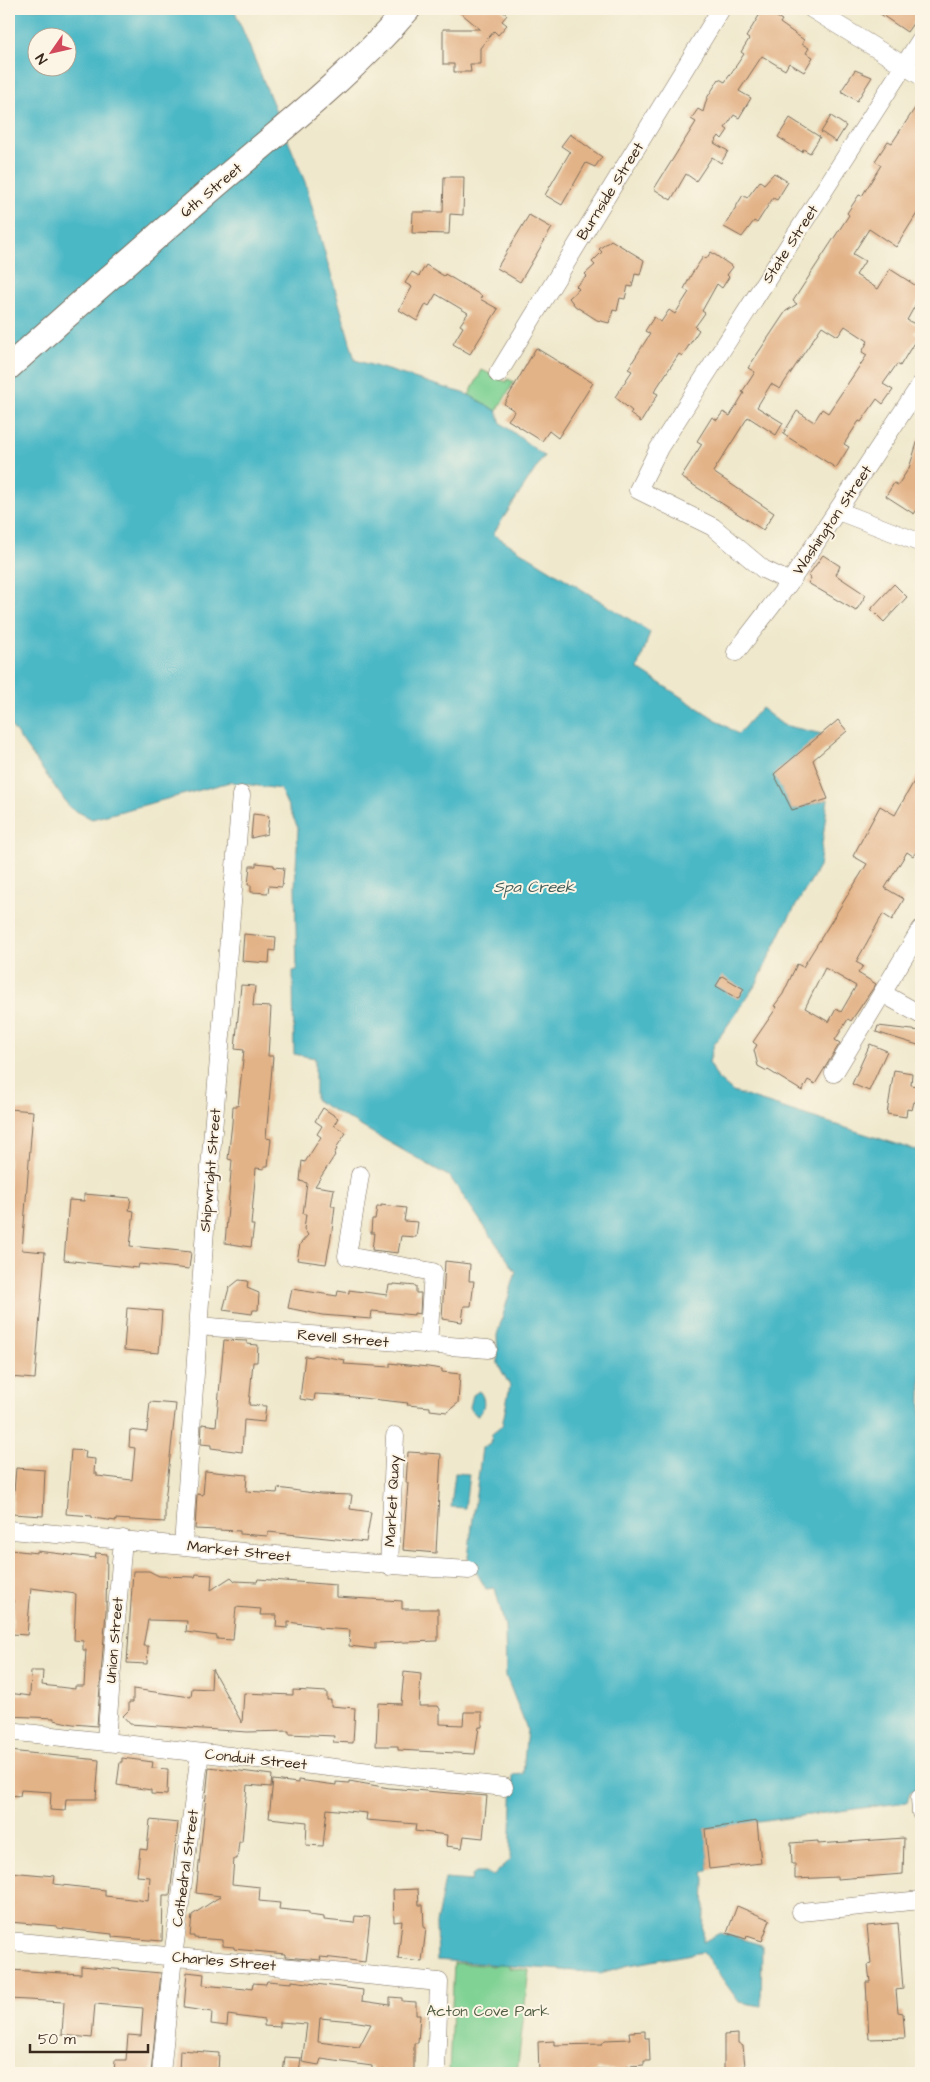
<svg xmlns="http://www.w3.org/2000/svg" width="930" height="2082" font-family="'Architects Daughter',sans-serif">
	<rect width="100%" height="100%" fill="#fcf5e5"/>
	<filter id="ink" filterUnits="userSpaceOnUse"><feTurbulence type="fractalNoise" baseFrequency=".02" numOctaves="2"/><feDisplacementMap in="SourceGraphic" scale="10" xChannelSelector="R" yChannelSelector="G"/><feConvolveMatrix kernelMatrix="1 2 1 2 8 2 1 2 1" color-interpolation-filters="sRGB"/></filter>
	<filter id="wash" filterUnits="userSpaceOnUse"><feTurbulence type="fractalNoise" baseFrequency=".0096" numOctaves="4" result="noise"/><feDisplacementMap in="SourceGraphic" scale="20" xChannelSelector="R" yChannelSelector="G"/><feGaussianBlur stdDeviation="1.12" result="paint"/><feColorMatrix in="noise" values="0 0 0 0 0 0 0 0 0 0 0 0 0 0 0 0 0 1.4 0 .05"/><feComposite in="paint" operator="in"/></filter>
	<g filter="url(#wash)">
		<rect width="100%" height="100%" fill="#efe8cc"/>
		<path fill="#80d294" stroke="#5e7e59" d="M482 370 506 382 508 379 514 382 497 411 469 395Z
			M495 1958 510 1959 509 1968 529 1970 517 2073H449L454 1963 494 1966Z"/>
		<path fill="#4bb8c6" stroke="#437172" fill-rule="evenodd" d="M9 9H234L305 182 355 360 469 395 497 411 501 423 544 456 493 534 650 632 638 669 738 734 761 708 783 725 822 734 775 774 792 810 828 799 819 867 785 924 757 983 714 1045 709 1062 718 1079 733 1092 912 1149 921 1151V1792H910L907 1802 705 1829 709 1869 703 1873 705 1880 703 1942 720 1933 762 1945 761 2006 739 2002 703 1952 629 1965 600 1973 437 1960 436 1924 445 1879 471 1881 472 1876 476 1873H487L493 1876 510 1860 513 1775 523 1774 527 1729 506 1676 505 1627 495 1588 486 1589 468 1557 482 1448 491 1444 492 1434 502 1426 510 1386 498 1364 497 1335 516 1272 450 1177 315 1100V1058L294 1054 293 971 297 970 295 887 298 828 280 789 230 782 92 819 70 808 9 723ZM38 38H68V68H38Z
			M479 1391C486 1398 485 1409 478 1415L473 1413 470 1407 473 1395Z
			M455 1473 469 1474 465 1508 451 1507Z"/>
		<g id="blocks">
			<path fill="#e3b388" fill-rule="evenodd" d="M456 9H500L507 15 502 21 507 25 498 35 494 31 480 48V64H470L471 72H454V64H443V29H480Z
				M763 9 782 20 780 23 804 40 802 44 809 48 806 53 813 57 804 72 789 63 785 70 762 56 739 91 751 98 739 118 734 115 725 128 728 130 722 139 719 136 714 143 728 151 721 163 712 157 696 181 686 174 671 200 654 189 696 122 691 119 698 109 703 112 707 98 719 79 725 82 744 54 741 52 749 39 746 37Z
				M873 9H921V12L907 32Z
				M855 70 872 77 857 101 841 91Z
				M921 99V207L896 247 869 229 853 254 865 261 856 275 878 289 890 269 921 289V295L907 320 919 326 914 333 918 336 900 366 897 364 883 384 893 390 883 404 877 399 861 422 859 421 844 444 849 447 836 468 783 434 797 411 814 422 822 409 828 413 867 355 862 352 868 341 845 326 838 336 822 326 780 389 771 384 757 407 783 423 776 435 748 417 713 472 774 513 763 530 681 477 702 444 697 441 712 417 717 420 723 412 730 416 744 393 742 392 755 372 748 368 786 311 797 304 793 301 849 215 847 213 859 195 862 196 881 165 875 161 888 141 892 143Z
				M831 116 846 126 836 142 821 132Z
				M790 118 820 137 810 153 803 149 802 152 778 137Z
				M570 134 602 157 595 167 586 163 562 205 545 195 570 152 561 146Z
				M774 173 788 182 777 200 773 198 757 223 754 221 742 237 724 227 743 195 747 198 760 181 764 184Z
				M444 177H464L463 215 450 214 449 234 412 233 413 212H443Z
				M529 215 552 228 520 282 497 268Z
				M611 240 644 260 640 275 635 274 632 287 628 286 625 299 620 298 617 311 613 310 609 323 597 320 575 306 569 298 579 289 576 286 587 276 585 274 595 265 592 262 602 252 599 249Z
				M711 252 733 267 727 275 729 277 722 288 717 284 702 311 705 313 695 327 699 330 682 356 679 354 669 369 654 392 658 394 641 422 630 414 632 411 615 397 632 371 628 369 650 334 645 331 654 317 661 322 669 310 675 314 689 292 684 289 691 275 703 257 706 259Z
				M426 265 444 276 445 274 482 296 480 299 498 309 470 354 453 344 463 327 460 325 468 313 436 294 429 306 426 304 417 321 399 310 412 287 405 283 412 272 419 276Z
				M536 348 593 383 558 438 549 431 542 441 508 420 515 411 504 404Z
				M919 437H921V504L914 514 886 496 894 483 898 485 909 468Z
				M823 555 840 566 836 575 866 595 856 611 808 583 811 578 808 576Z
				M894 584 907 597 884 622 871 609Z
				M838 720 847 731 813 760 828 799 792 810 774 774Z
				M921 769V845L913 856 907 852 885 888 904 899 892 920 883 914 856 962 863 966 858 973 876 984 851 1021 848 1019 835 1040 840 1043 815 1084 808 1080 802 1091 768 1070 767 1071 758 1066 754 1050 757 1045 753 1042 777 1007 774 1006 783 994 797 964 803 967 867 864 853 856 880 806 895 815ZM825 968 856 986 841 1012 836 1009 829 1022 805 1008Z
				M253 814 269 816 267 834 251 838Z
				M256 863 274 865V867L284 868 282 887 269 886 268 893 251 892V885H248L250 866H256Z
				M244 934 276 937 275 951 270 950 269 963 242 961Z
				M722 976 744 989 738 999 716 986Z
				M241 985 255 986 253 1006 271 1007 268 1056H273L266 1138 271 1139 268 1166H264V1169L256 1168 251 1225H254L251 1247 225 1243 232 1160 228 1159 232 1123 233 1106H238L244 1050 235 1049Z
				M878 1026 921 1031V1046L876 1032Z
				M870 1044 887 1051 869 1091 852 1084Z
				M894 1070 912 1073 911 1085 918 1086 916 1102H914L912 1110 907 1109 906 1117 887 1114Z
				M323 1108 338 1118 334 1125 346 1133 336 1148 337 1149 334 1154 335 1155 315 1186 334 1189 331 1206H335L332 1231 326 1264 297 1260 300 1244 308 1235 304 1229 306 1214H303L307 1183 300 1181 302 1161 305 1162 321 1137 317 1134 322 1126 315 1121Z
				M9 1109 33 1111 22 1250 45 1252 35 1379 9 1377Z
				M84 1194 131 1198 129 1210 134 1211 130 1246 191 1252 189 1269 139 1264 138 1268 64 1260 69 1200 84 1201Z
				M381 1205 406 1208 404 1221 418 1222 416 1237 401 1236 398 1253 372 1250 374 1233H371L372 1219H375L377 1207H381Z
				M445 1261 470 1264 469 1281H474L471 1306H464L462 1322 442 1319Z
				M239 1280 248 1281 247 1288 259 1293 258 1310H253L252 1314 223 1310 229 1288Z
				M394 1284 416 1286V1293H421L420 1314 414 1313V1315L372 1311 371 1319 322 1315 288 1308 292 1289 337 1296 338 1291 349 1293V1290L387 1295 389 1285H394Z
				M127 1308 162 1311 159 1353 124 1350Z
				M224 1340 247 1341V1344L258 1345 257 1362H253L249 1405 266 1406 264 1422 244 1420 242 1452 211 1448V1445L201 1444 202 1424 216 1426Z
				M315 1355 345 1360 344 1364 390 1367V1363L398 1364 428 1367 442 1369V1372L460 1374 458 1403 447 1412 430 1410V1407L407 1405 408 1403 335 1395 315 1394 314 1401 300 1399 305 1356 312 1357Z
				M150 1402 176 1404 165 1501V1522L116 1519V1521L92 1518V1516L66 1514 71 1450 86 1451 85 1458 95 1459 94 1473H97V1476L132 1480 135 1448 129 1447 130 1430 147 1432Z
				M408 1452 441 1454 436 1553 403 1550 408 1483H406Z
				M16 1468 45 1470 43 1516 12 1514Z
				M205 1471 247 1475 246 1491 277 1493 278 1488 320 1494 352 1495 350 1509 371 1512 366 1542 268 1532V1536L240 1534V1531L195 1529 197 1494 203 1495Z
				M11 1550 37 1553V1551L95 1558 96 1553 107 1554 106 1611 97 1726 73 1724 54 1720V1718L9 1716V1693L30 1696 31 1671H43L42 1685 75 1689V1686H84L86 1650H83V1641L74 1640 76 1594 31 1588 27 1635 12 1634 14 1602 9 1594Z
				M133 1571H149L159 1576 195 1577 196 1574 212 1575 211 1590 231 1577 235 1581 257 1582 258 1579 336 1585V1597L402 1601V1609H438V1641L375 1643V1649L349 1646 350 1630 318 1628V1626L288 1622V1628L276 1627 277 1615H260L261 1609 236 1607 233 1640 217 1639V1636L186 1632 187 1621 148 1620 143 1646H148L147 1664 127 1663Z
				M212 1669 242 1723 244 1693 293 1695V1690L327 1692V1700H331V1706L355 1708 353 1743 333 1742 334 1736 289 1734V1731L247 1732 130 1724 123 1716 129 1710V1702H133V1689L191 1697 192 1688 211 1689Z
				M404 1672 421 1674 419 1706H438L440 1709V1724L463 1725 464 1712H482V1727H479L475 1754 398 1750V1746H376L378 1703 401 1704Z
				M9 1751 99 1760 96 1799H66L65 1811 50 1810 51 1792 21 1790 20 1796 9 1795Z
				M122 1758 153 1762 152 1768 168 1769 167 1795 151 1794V1790L117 1785 120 1762H122Z
				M209 1767 272 1775 271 1787 247 1785 242 1842H239L237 1859H234L232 1884 260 1887 259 1901 280 1903 279 1909 309 1912V1915L324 1917V1920L354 1923 355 1916 370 1917 365 1962 332 1958 320 1957 321 1960 285 1957V1954L234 1949V1947L223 1946V1940L194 1938V1936H190L192 1915 221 1896 196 1893Z
				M273 1780 298 1783V1780L336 1785V1782L349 1783V1781L389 1788 487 1796 483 1838 464 1836 462 1848 446 1846 447 1835 415 1831 416 1824 366 1820 367 1813 327 1809 323 1846 306 1845 307 1822 269 1818Z
				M150 1820 178 1823 170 1895H163L162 1941 112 1937V1934L57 1928V1926L9 1922V1872L55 1876 54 1884 105 1890V1896L148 1901 150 1877 137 1876 140 1849 147 1850Z
				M757 1821 761 1863 709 1869 705 1829Z
				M904 1838 903 1874 837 1879V1877L795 1879V1864H792L791 1843 818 1841V1844Z
				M418 1889 419 1905H423L424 1927 426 1928 422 1962 398 1959 402 1921 394 1922 393 1890Z
				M737 1906 770 1920 762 1941 747 1936 746 1939 727 1933Z
				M898 1923 903 1989 896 1990 898 2012 903 2013 905 2038 869 2039 866 1982H870L868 1965 871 1964 867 1926Z
				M81 1966 161 1973 151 2073H114L115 2060H126L128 2035 141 2036 143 2008 95 2004 92 2038 62 2035 64 2002 9 1999V1970L81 1974Z
				M187 1972 204 1974 203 1985 246 1989 247 1987 252 1988 253 1983 266 1984 267 1981 292 1983V1981L363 1990 362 2001 390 2005V1997L402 1998V2001L416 2002V2015H420L418 2043H414V2070H411V2073H385V2070H372V2066L321 2059 319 2065 302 2062 307 2024 280 2022V2027L264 2026V2020L228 2015 227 2026 211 2024 212 2012 184 2008ZM320 2018 352 2021 371 2024 359 2047 318 2042Z
				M645 2031V2038H649L650 2061H644V2065L628 2066V2070L597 2069V2072L592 2073H539L538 2042 554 2041V2045L602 2044 605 2040 630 2039 629 2032Z
				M738 2034V2043L743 2046 745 2066H743V2068L727 2070 724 2069V2035Z
				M180 2050 219 2053 218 2073H179Z
				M285 2057 301 2058 299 2073H283Z"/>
		</g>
	</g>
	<g filter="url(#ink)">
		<use href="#blocks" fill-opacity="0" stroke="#7a6c5b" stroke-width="1"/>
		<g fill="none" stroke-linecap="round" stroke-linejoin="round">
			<g stroke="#7a6c5b" stroke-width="19">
				<path id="minor" d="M812 9 921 76
					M498 374 721 9
					M838 511 921 543
					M790 582 763 569 713 527 638 490 659 448 921 39
					M736 652 790 582 921 384
					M882 993 921 1015
					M834 1073 921 929
					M360 1175 347 1256 433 1272 428 1345
					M198 1326 488 1349
					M9 1530C162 1542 315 1562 469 1570
					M183 1546 206 1215 241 795
					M389 1566 395 1436
					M9 1731 504 1787
					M106 1740 123 1539
					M920 1798 921 1813
					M801 1912 921 1900
					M9 1941 439 1982 436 2073
					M161 2073 173 1957 200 1753"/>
			</g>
			<g stroke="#7a6c5b" stroke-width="27">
				<path id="secondary" d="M9 367C79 304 150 242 222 180 287 125 353 73 408 9"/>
			</g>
			<use href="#minor" stroke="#fff" stroke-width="18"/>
			<use href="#secondary" stroke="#fff" stroke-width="25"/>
		</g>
	</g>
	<g text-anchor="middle" stroke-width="4" stroke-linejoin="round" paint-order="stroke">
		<g font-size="15" fill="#3b2a1e" stroke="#fcf5e5">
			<text transform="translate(211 190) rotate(-40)" y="5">6th Street</text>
			<text transform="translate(610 191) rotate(-58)" y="5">Burnside Street</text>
			<text transform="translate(790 244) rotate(-57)" y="5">State Street</text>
			<text transform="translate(832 520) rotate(-56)" y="5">Washington Street</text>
			<text transform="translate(210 1170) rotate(-85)" y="5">Shipwright Street</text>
			<text transform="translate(343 1338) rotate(5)" y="5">Revell Street</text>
			<text transform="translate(392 1501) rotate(-87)" y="5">Market Quay</text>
			<text transform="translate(239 1551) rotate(6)" y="5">Market Street</text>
			<text transform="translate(114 1640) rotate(-85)" y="5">Union Street</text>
			<text transform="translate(256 1759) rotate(6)" y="5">Conduit Street</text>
			<text transform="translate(185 1868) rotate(-82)" y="5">Cathedral Street</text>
			<text transform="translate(224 1961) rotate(5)" y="5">Charles Street</text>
		</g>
		<g font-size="15" fill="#505c41" stroke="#fcf5e5">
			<text x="488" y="2016">Acton Cove Park</text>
		</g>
		<g font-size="16" font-style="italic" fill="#415c59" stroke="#fcf5e5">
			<text x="534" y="892">Spa Creek</text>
		</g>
	</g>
	<rect width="930" height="2082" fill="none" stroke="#fcf5e5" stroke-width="30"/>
	<g transform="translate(52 52) rotate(236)"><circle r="24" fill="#fcf5e5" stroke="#afa495"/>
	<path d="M0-4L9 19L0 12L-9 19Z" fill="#d1495b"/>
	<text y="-8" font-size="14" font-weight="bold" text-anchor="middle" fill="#3b2a1e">N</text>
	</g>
	<path d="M30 2044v8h118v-8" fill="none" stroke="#3b2a1e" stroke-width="2.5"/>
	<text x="38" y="2044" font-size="15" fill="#3b2a1e" stroke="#fcf5e5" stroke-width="4" paint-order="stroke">50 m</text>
</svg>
